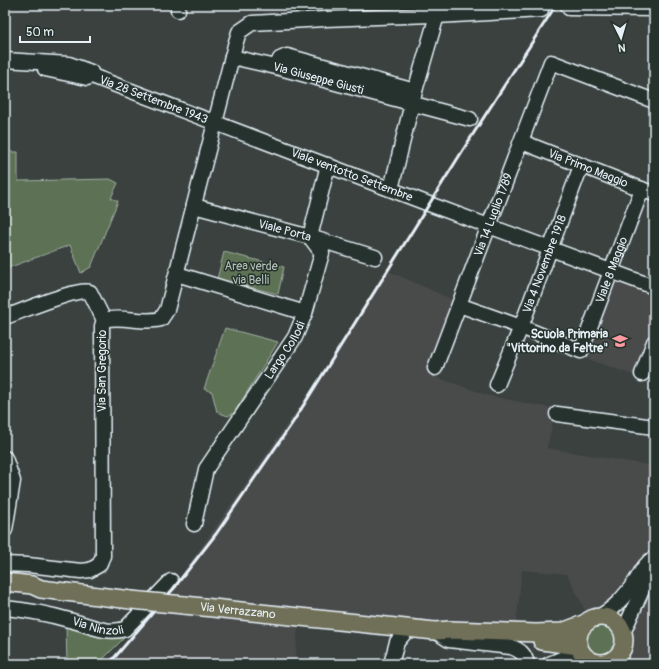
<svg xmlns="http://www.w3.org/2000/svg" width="659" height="669" font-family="Pangolin,sans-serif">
	<rect width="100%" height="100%" fill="#3a413f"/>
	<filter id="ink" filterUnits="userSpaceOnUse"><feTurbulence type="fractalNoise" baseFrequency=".025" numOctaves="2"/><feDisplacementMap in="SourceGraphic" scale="8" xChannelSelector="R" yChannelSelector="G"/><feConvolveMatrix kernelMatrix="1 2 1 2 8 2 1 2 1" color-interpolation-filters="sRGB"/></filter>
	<g filter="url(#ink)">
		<path fill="#484b4c" d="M386 270 458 302 430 375 490 396 556 409 547 448 654 466V664H618L594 628 567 574 522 570 515 637 299 616 295 664H105L152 616 214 529 358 322Z
			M615 280 654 294V325L636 376 585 358Z"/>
		<path fill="#5d7154" stroke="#a2b1a6" d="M5 152H18V181L110 179 118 183 111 198 118 201 91 267 81 273 70 245 5 269Z
			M224 252 284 267 278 294 217 279Z
			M225 328 278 342 234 413 228 416 217 412 212 392 204 389Z
			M586 639a15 15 0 1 1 30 0a15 15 0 1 1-30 0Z
			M66 625C86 632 104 642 125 637L98 664H67Z"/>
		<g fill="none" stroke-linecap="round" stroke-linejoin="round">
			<g stroke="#e8f1f8" stroke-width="17">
				<g id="minor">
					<path d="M178 5V10"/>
					<path d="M569 8 654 9"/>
					<path id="s1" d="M232 57 276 67 470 119"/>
					<path d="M5 60 69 64 91 72 92 76"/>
					<path d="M276 67 280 59 287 56 415 91"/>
					<path d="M45 69 87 78"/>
					<path id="s2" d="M92 76 429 204 654 287"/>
					<path id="s3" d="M522 142 654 194"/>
					<path d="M391 189 415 91 440 5"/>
					<path id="s4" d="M194 206 310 237 375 257"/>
					<path d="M177 274 305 313"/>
					<path id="s5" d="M459 305 521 327 581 351 642 189"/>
					<path d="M5 317C20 312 79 287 90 292L104 320"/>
					<path id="s6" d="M435 368 551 62 654 101"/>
					<path d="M642 374 654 342"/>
					<path id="s7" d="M497 385 521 327 581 166"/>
					<path d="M557 414 654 427"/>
					<path d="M5 458 13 481 5 530"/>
					<path id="s8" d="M194 524 206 469 295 337 305 313 322 253 310 237 328 165"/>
					<path d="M5 564 28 565 81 571 90 570 99 565 103 556 102 326 104 320C122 315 142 324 161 319L167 310 235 45 239 32 252 23 325 19 431 15 437 16 541 10"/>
					<path id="s9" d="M5 608C27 610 48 614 69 620 88 624 105 635 125 629L171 581"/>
					<path d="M598 617C614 609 624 597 635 582 641 573 644 564 654 558"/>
					<path d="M435 631 449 640 511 647C520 650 525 654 527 664"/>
					<path d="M623 633 646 581 654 567"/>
					<path d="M391 664 397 642 408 629"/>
					<path d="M549 664 571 655 580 648"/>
					<path d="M578 664 590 660"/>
				</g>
			</g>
			<g stroke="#e8f1f8" stroke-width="20">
				<g id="major">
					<path d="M5 582 32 585 41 589 131 600"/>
					<path id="s10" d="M184 605 435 631 450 630 536 633 562 632 586 623"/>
					<circle cx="601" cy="640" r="23"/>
					<path d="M542 641 579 646"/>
				</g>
			</g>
			<use href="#minor" stroke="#26332d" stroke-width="14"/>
			<use href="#major" stroke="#706f59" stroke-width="17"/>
			<path stroke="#e8f1f8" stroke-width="3" d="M109 664 173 589 216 534 293 422 468 142 556 5"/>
			<g stroke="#e8f1f8" stroke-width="20" stroke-linecap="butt">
				<path id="major-bridge" d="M131 600 184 605"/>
			</g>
			<use href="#major-bridge" stroke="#706f59" stroke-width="17"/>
		</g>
	</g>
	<defs>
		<g id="school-bare" transform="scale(1.2)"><path d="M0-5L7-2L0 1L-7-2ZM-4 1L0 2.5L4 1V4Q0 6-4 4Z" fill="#ff9aa2" stroke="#26332d" stroke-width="2.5" paint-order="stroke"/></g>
	</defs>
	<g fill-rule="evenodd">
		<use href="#school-bare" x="620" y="341"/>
	</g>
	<g text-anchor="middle" stroke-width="3" stroke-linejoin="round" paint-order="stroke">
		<g font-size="12" fill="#e8f1f8" stroke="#26332d">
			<text dy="4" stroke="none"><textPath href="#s1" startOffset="89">Via Giuseppe Giusti</textPath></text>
			<text dy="4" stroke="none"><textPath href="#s2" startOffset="66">Via 28 Settembre 1943</textPath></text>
			<text dy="4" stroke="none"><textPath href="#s3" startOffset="71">Via Primo Maggio</textPath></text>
			<text dy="4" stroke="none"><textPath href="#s2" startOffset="278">Viale ventotto Settembre</textPath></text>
			<text dy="4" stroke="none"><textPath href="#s6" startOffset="164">Via 14 Luglio 1789</textPath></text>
			<text dy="4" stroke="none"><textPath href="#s4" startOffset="94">Viale Porta</textPath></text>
			<text dy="4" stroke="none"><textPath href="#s7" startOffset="130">Via 4 Novembre 1918</textPath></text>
			<text dy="4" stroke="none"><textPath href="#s5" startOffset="217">Viale 8 Maggio</textPath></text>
			<text dy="4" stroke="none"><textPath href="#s8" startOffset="199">Largo Collodi</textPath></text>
			<text transform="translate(102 371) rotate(-90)" y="4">Via San Gregorio</text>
			<text dy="4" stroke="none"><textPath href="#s10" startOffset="54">Via Verrazzano</textPath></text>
			<text dy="4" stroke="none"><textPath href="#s9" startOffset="95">Via Ninzoli</textPath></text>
		</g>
		<g font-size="12" fill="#b0beb6" stroke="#26332d">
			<text x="251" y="270">Area verde<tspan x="251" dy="14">via Belli</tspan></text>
		</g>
		<g font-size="12" font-weight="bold" fill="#e8f1f8" stroke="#26332d" text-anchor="end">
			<text x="608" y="338">Scuola Primaria<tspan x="608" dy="14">"Vittorino da Feltre"</tspan></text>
		</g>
	</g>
	<rect width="659" height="669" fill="none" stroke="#26332d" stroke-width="20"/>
	<rect x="10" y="10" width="639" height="649" fill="none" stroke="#e8f1f8" stroke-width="1.5" filter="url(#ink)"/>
	<g transform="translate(621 38) rotate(175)" stroke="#26332d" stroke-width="3" paint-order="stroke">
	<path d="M0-3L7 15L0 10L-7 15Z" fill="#e8f1f8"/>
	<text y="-6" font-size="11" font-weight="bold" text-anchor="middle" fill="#e8f1f8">N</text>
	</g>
	<path d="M20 36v6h70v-6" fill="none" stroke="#e8f1f8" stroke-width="2"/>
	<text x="26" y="36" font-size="12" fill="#e8f1f8" stroke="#26332d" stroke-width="3" paint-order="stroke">50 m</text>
</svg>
